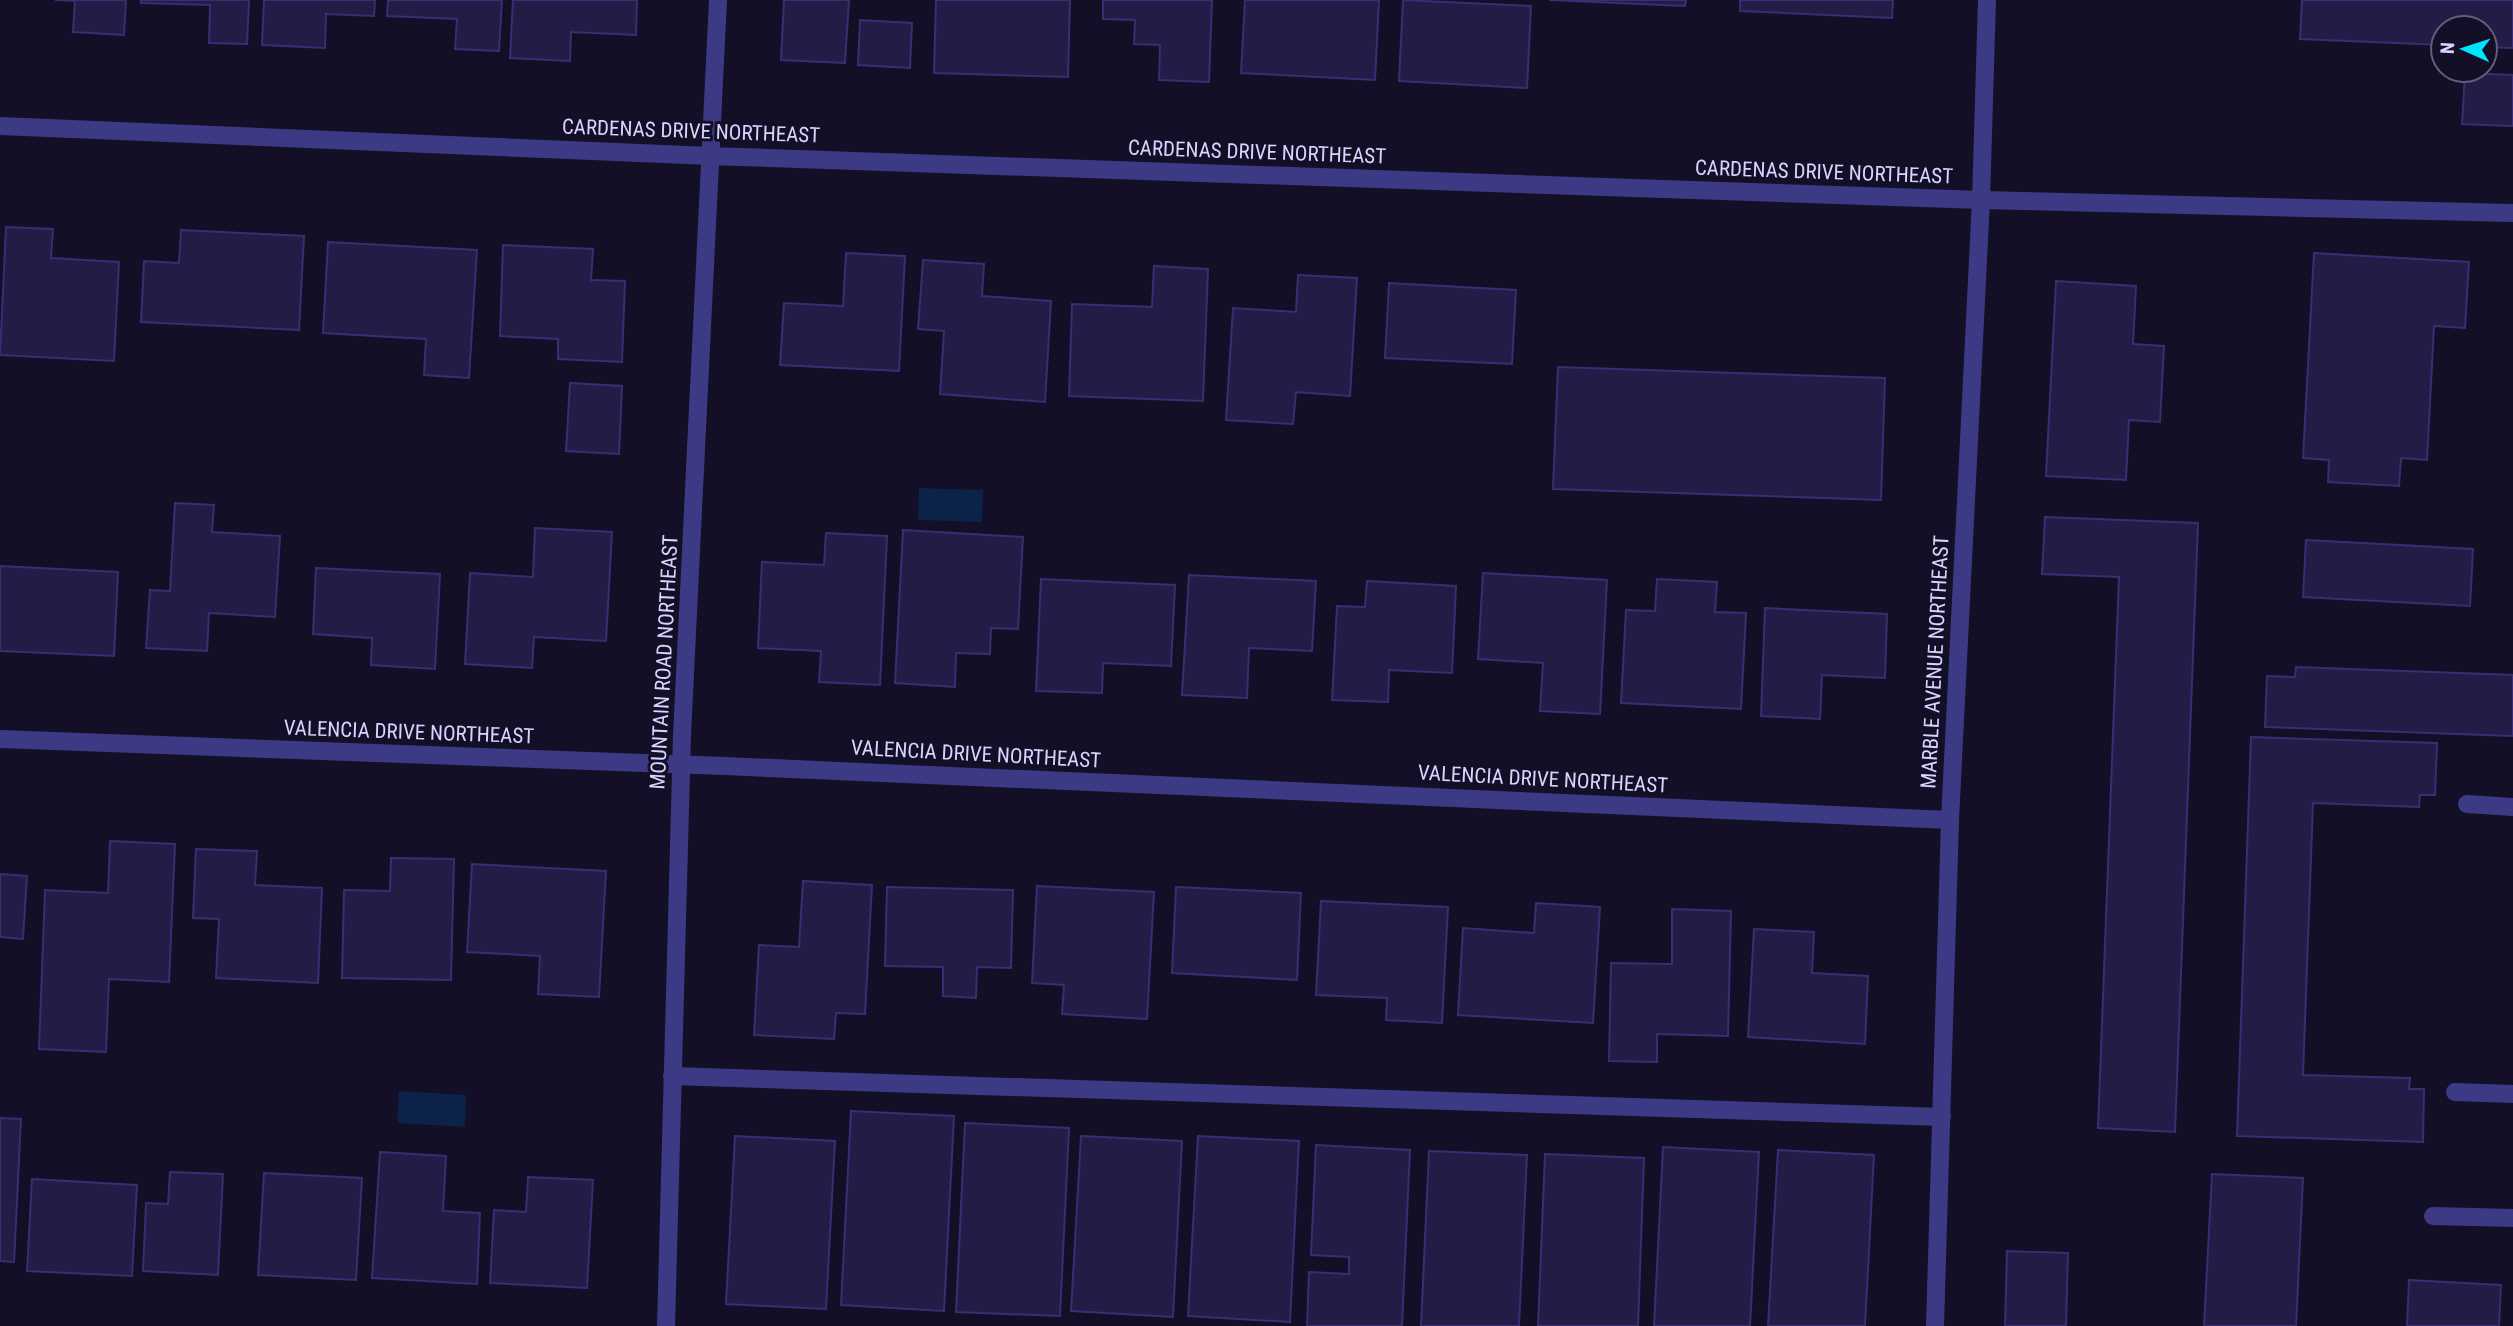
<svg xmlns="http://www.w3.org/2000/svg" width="2513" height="1326" font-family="'Roboto Condensed',sans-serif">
	<rect width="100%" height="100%" fill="#130f26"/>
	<path fill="#0c2248" d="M919 488 983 490 982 522 918 520Z
		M399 1091 466 1095 465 1127 397 1123Z"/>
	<path fill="#241b47" stroke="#3b2d73" stroke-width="2" d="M55 0H126L124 35 73 32 75 1Z
		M141 0H249L247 44 209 43 210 5 141 3Z
		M264 0H375L374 16 326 14 325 48 262 45Z
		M388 0H502L499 51 455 49 457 19 387 16Z
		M513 0H637L636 35 571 32 570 61 510 58Z
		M784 0H849L845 63 781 60Z
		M936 0H1070L1068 77 934 73Z
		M1103 0H1212L1209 82 1159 80 1160 45 1134 44 1135 20 1103 19Z
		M1245 0H1379L1375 80 1241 73Z
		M1403 0 1531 6 1527 88 1399 81Z
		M1549 0H1686L1685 6Z
		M1740 0H1893L1892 18 1740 11Z
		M2302 0H2513V48L2485 47V28H2443V45L2300 39Z
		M860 20 912 23 910 68 858 65Z
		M2465 73 2513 75V126L2462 124Z
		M6 227 53 229 51 258 119 262 114 361 0 355Z
		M181 230 304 236 299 330 141 322 144 261 179 263Z
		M328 242 477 250 469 378 424 375 426 339 323 333Z
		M503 245 593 249 591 280 625 281 622 362 558 359V339L500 336Z
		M846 253 905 256 899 371 780 365 784 303 843 306Z
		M2314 253 2469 262 2465 328 2434 326 2427 460 2401 458 2399 486 2328 482 2329 460 2303 458Z
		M923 260 984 264 982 296 1051 301 1045 402 940 394 944 331 918 329Z
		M1154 266 1208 269 1203 401 1069 396 1072 304 1152 307Z
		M1298 275 1357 278 1350 396 1296 392 1293 424 1226 420 1233 308 1296 312Z
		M2056 281 2136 286 2133 344 2164 346 2160 422 2129 420 2126 480 2046 476Z
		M1389 283 1516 290 1512 364 1385 358Z
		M1558 367 1885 378 1881 500 1553 489Z
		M570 383 622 386 619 454 566 451Z
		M175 503 214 505 212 532 280 536 275 617 209 613 207 651 146 648 150 590 170 591Z
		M2045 517 2198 523 2175 1132 2098 1128 2119 577 2042 574Z
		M535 528 612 532 606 641 534 637 532 668 465 664 470 573 533 577Z
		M903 530 1023 537 1018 629 991 628 990 654 956 653 955 687 895 683Z
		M826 533 887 536 880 685 819 682 821 651 758 648 762 562 824 565Z
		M2306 540 2473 549 2470 606 2303 597Z
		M0 566 118 572 114 656 0 651Z
		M316 568 440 574 435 669 371 665 372 638 313 634Z
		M1483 573 1607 580 1600 714 1540 711 1543 663 1478 659Z
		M1189 575 1316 581 1312 651 1249 648 1247 698 1182 695Z
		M1041 579 1175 585 1171 666 1103 663 1102 693 1036 691Z
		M1657 579 1717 582 1715 612 1746 613 1741 709 1621 703 1626 610 1655 611Z
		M1367 581 1456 586 1452 673 1389 670 1388 702 1332 700 1337 606 1365 607Z
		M1765 608 1887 614 1885 678 1822 675 1820 719 1761 716Z
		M2296 667 2513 675V736L2265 727 2267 676 2295 677Z
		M2251 737 2437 743 2435 795H2420L2419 807 2313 803 2303 1075 2410 1078 2409 1089H2424L2423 1142 2237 1136Z
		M110 841 175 844 169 982 109 979 106 1052 39 1049 45 890 108 893Z
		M196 849 257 851 255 885 322 888 318 983 216 978 219 919 193 918Z
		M391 858 454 859 451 980 342 978 344 890 390 891Z
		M472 864 606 871 599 997 538 994 540 956 467 952Z
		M0 874 27 876 23 939 0 937Z
		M803 881 872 885 865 1014 836 1013 834 1039 754 1035 759 945 799 947Z
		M1037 886 1154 892 1147 1019 1062 1014 1064 985 1032 983Z
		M887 887 1013 890 1011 968 977 967 976 998 943 996V967L885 966Z
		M1176 887 1301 893 1297 980 1172 973Z
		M1321 901 1448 907 1442 1023 1386 1020 1387 998 1316 995Z
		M1536 903 1600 907 1593 1023 1458 1015 1463 928 1534 933Z
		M1672 909 1731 911 1728 1036 1657 1034V1062L1609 1061 1611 963 1672 964Z
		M1754 929 1814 932 1812 973 1868 976 1865 1044 1748 1037Z
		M851 1111 954 1116 944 1311 841 1305Z
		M0 1118 21 1119 14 1262 0 1261Z
		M965 1123 1069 1128 1060 1316 956 1312Z
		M735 1136 835 1141 826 1309 726 1304Z
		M1081 1136 1182 1141 1173 1317 1071 1311Z
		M1198 1136 1299 1141 1290 1322 1188 1316Z
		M1316 1145 1410 1150 1402 1326H1307L1309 1272 1349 1274V1257L1311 1255Z
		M1663 1147 1759 1152 1750 1326H1654Z
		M1778 1150 1874 1155 1865 1326H1768Z
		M1429 1151 1527 1155 1519 1326H1421Z
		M380 1152 446 1156 443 1211 480 1213 477 1284 372 1278Z
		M1545 1154 1644 1158 1638 1326H1538Z
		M170 1172 223 1174 218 1275 143 1271 146 1203 168 1204Z
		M264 1173 362 1178 356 1280 258 1275Z
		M2212 1174 2303 1178 2296 1326H2204Z
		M528 1177 593 1180 587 1288 490 1283 494 1210 526 1212Z
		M32 1179 137 1185 132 1276 27 1271Z
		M2007 1251 2068 1253 2066 1326H2005Z
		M2409 1280 2501 1285 2499 1326H2407Z"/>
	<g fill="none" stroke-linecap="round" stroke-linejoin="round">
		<path stroke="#3d3a85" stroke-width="18" d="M2467 804 2513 807
			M672 1076 1942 1117
			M2455 1092 2513 1094
			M2433 1216 2513 1218"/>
		<path stroke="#3d3a85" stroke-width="18" d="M0 126 711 156 1981 200 2513 213
			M0 739 725 766 1950 820
			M666 1326 682 735 718 0
			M1935 1326 1950 820 1981 200 1987 0"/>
	</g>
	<g text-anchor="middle" stroke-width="6" stroke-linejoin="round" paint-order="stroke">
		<g font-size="21" fill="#d9d4ff" stroke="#130f26">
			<text transform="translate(691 131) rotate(2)" y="7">CARDENAS DRIVE NORTHEAST</text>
			<text transform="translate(1257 152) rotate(2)" y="7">CARDENAS DRIVE NORTHEAST</text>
			<text transform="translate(1824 172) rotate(2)" y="7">CARDENAS DRIVE NORTHEAST</text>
			<text transform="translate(664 662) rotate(-87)" y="7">MOUNTAIN ROAD NORTHEAST</text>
			<text transform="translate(1935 662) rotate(-87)" y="7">MARBLE AVENUE NORTHEAST</text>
			<text transform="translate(409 732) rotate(2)" y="7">VALENCIA DRIVE NORTHEAST</text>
			<text transform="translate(976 754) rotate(3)" y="7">VALENCIA DRIVE NORTHEAST</text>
			<text transform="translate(1543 779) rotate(3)" y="7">VALENCIA DRIVE NORTHEAST</text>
		</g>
	</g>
	<g transform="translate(2464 49) rotate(273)"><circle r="33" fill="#130f26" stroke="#625e7d" stroke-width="2"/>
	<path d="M0-5L12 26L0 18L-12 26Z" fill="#00e5ff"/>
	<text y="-10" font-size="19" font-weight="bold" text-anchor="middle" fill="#d9d4ff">N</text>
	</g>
</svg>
